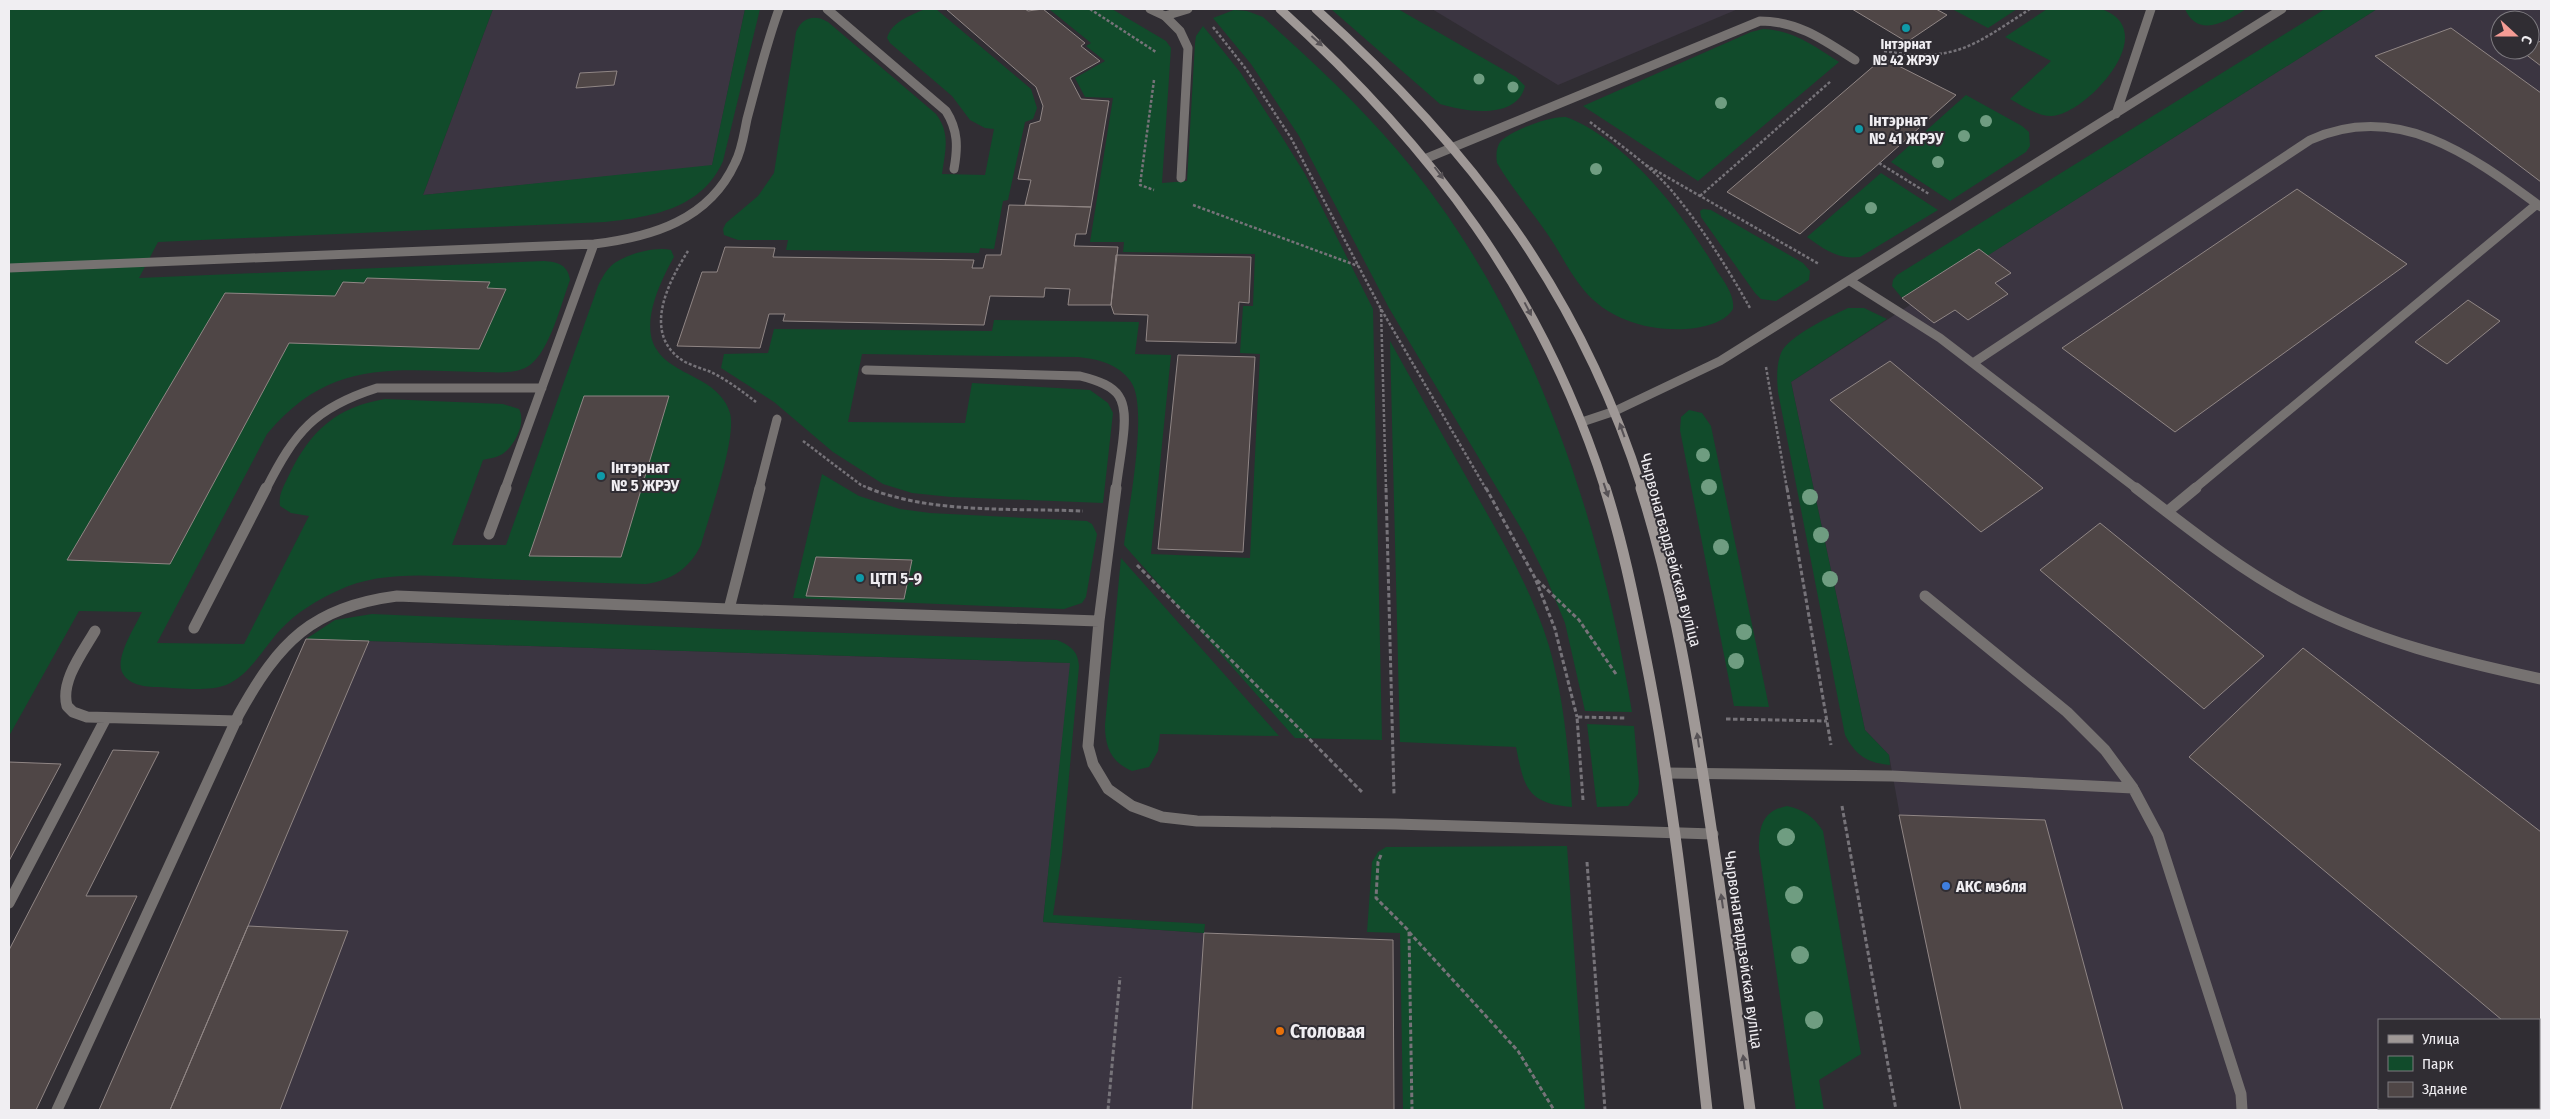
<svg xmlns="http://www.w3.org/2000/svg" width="2550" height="1119" font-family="'Fira Sans Condensed',sans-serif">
	<rect width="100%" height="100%" fill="#302d33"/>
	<path fill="#3b3541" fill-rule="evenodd" d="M493 9H745L712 166 423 195Z
		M1432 9H1738L1558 85Z
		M2377 9H2541V1110H1961L1909 866 1889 755 1865 730 1791 382 1910 305 1902 298 1979 249 1988 255ZM2500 20H2530V50H2500ZM2379 1020H2539V1108H2379Z
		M369 641 1071 663 1043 922 1204 933 1393 940 1394 1110H170Z"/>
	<path fill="#114b2b" d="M9 9H493L423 195 712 165 745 9H760L723 161C702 209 651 217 605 222L158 242 139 278 544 261C558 262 568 265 570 280 561 304 550 350 530 365 516 375 495 372 478 372 391 370 330 359 267 434L157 643 244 644 309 516 291 513 280 506C278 494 285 484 290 473 311 430 337 407 385 399L503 404 519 409C526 422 516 443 505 452 500 457 491 458 483 460L452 545H506L598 286C602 278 605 272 611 266 623 255 654 246 671 250L674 257C661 280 639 325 657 350 666 365 688 373 703 382 715 389 726 399 730 413 737 438 709 516 701 545 689 569 672 580 646 584 595 583 545 581 494 579 443 577 384 568 337 591 317 600 296 613 281 629 264 647 250 675 226 685 207 692 178 688 158 687 145 687 128 685 122 672 115 657 136 625 142 612L79 611 9 736Z
		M925 9H936L1031 89 1037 108 1033 119 1025 122 1008 200 1003 201 994 249 980 248 979 253 786 250 788 240H738L724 235 723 229 726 223 758 196 774 173 796 32C802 17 815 14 828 22L936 114C951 134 945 151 942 174L985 175 994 129 985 128 970 120 952 96 890 43 887 38C892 21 910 16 925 9Z
		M1049 9H1112L1166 41 1171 48 1162 183 1187 181 1195 43 1196 36 1203 26 1240 72 1282 137 1305 174 1373 309 1382 740 1295 738 1124 545C1128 511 1149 408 1131 382 1119 364 1098 359 1078 357L862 354 848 422 965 423 972 383 1090 390 1108 403 1113 413 1103 503 951 497 912 493 883 484 833 452 774 402 721 368 724 354 768 353 774 329 992 331 994 320 1139 322 1135 354 1171 355 1151 554 1250 558 1260 354 1240 353 1243 306H1253L1255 254 1123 252 1124 242H1090L1113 98 1085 97 1075 78 1105 61 1086 46 1091 43Z
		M1331 9H1398L1516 77 1525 86C1517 120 1466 112 1440 104Z
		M1952 9H2017L1988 28Z
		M2047 9C2061 9 2093 5 2104 10 2162 33 2085 115 2052 116 2037 116 2023 106 2010 99L2051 61 2005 37Z
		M2185 9H2246C2228 21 2198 39 2185 9Z
		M2325 9H2377L1987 256 1979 249 1902 298 1892 286 1893 280 1897 275Z
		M1234 10 1247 11 1263 17C1310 59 1357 103 1398 151 1531 308 1599 511 1632 712L1585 711 1565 623 1546 577 1525 535 1389 308 1299 136 1251 64 1213 18Z
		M1763 29C1793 30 1814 46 1839 62L1698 181 1583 106 1751 32Z
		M1966 95 2022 126 2029 132 2030 146 2026 152 1950 201 1891 162Z
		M1566 117C1626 139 1686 217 1717 271 1724 281 1735 296 1733 309 1725 323 1701 328 1686 329 1648 331 1608 320 1583 289 1569 272 1559 250 1546 232 1530 209 1511 187 1497 163 1496 156 1496 147 1501 141 1512 130 1550 116 1566 117Z
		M1881 173 1938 210 1860 257C1838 260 1824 249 1807 237Z
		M1703 209 1711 210 1803 263 1810 271 1809 280 1776 301 1761 299 1755 293 1701 217 1700 211Z
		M1848 308H1864L1887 319 1791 382 1865 730 1889 755 1890 765C1868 763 1856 756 1845 735L1778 392C1777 380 1776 365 1781 353 1788 336 1831 316 1848 308Z
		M1390 341C1419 393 1448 445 1477 496 1505 545 1533 593 1549 646 1564 699 1569 754 1572 807 1526 804 1524 786 1516 747L1400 742Z
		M1689 410 1702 413 1711 426 1769 707 1734 706 1680 430 1681 417Z
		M822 474 859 496 900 509 930 513 1087 521 1092 524 1097 534 1086 597 1082 603 1064 609 793 598Z
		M1121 558 1279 736 1160 734 1158 751 1149 767 1132 771C1111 762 1105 747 1105 725Z
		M372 614 722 629 1057 640C1071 646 1078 651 1079 666L1062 854 1053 915 1205 924 1204 933 1043 922 1070 663 306 639 335 620Z
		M1587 724 1634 726 1639 783 1638 794 1628 806 1597 807Z
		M1787 806C1804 810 1813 816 1823 831L1861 1054 1819 1080 1824 1110H1796L1759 850C1759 827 1762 811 1787 806Z
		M1567 846 1585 1110H1403L1400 933 1367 932 1372 862 1378 852 1386 847Z"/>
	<path fill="#4f4646" stroke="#908685" d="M946 9H1025L1028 11 1043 9 1085 43 1081 46 1100 61 1070 78 1081 99 1109 101 1091 207 1025 205 1031 180 1018 179 1030 124 1040 121 1043 106 1036 87Z
		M1852 9H1936L1947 15 1907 42Z
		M2451 28 2541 93V182L2375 56Z
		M2541 41V66L2520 50H2530V45Z
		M1883 58 1956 95 1800 234 1727 192Z
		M617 71 614 85 576 88 580 73Z
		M2297 189 2407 264 2175 432 2062 348Z
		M1009 205 1091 207 1086 234H1076L1074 246 1118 247 1111 305H1068L1070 289 1045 288 1044 297 990 296 984 325 783 321 785 314H769L760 348 677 346 702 272H717L725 247 775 248 773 257 974 260 972 268H983L986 255H1001Z
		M1979 249 2011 273 1995 283 2008 294 1968 320 1955 310 1934 323 1902 298Z
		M1116 255 1251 257 1249 303 1239 302 1236 343 1146 341 1148 315 1114 314 1111 305Z
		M367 278 490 282 487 288 506 289 479 349 289 343 170 564 67 560 225 293 335 296 343 282 364 283Z
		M2468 300 2500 321 2447 364 2415 342Z
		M1178 355 1255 357 1243 552 1158 549Z
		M1890 361 2043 488 1981 532 1830 400Z
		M584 396H669L621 557 529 556Z
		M2100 523 2264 656 2204 709 2040 570Z
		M816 557 912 560 904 599 806 596Z
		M306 639 369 641 170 1110H99Z
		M2303 648 2541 832V1053L2539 1051V1020H2502L2189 757Z
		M113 750 159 752 86 896H137L36 1110H9V950Z
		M9 762 61 764 9 861Z
		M1899 815 2045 820 2123 1110H1961Z
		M248 926 348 931 280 1110H170Z
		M1204 933 1393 940 1394 1110H1192Z
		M2541 1077V1110H2501L2504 1108H2539V1079Z"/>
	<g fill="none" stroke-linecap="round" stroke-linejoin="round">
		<path stroke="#767379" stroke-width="2.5" stroke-dasharray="3 2" stroke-linecap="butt" d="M1090 9 1156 52
			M1213 27 1246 69 1291 138 1381 309 1486 489
			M1884 51C1955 63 1973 46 2030 9
			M1154 80 1140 185 1154 190
			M1590 122C1617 143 1649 164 1672 191 1702 227 1727 267 1750 308
			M1879 163 1929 194
			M1646 165 1819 264
			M1700 196 1831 81
			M1193 205 1358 266
			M688 251C669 281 643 330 679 358 688 365 701 368 711 372 727 380 742 391 756 402
			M1381 309 1386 489
			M1766 367 1787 489
			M803 441 861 485 871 489"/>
		<path stroke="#767379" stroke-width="3" stroke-dasharray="4.5 2.5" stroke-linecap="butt" d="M868 488C932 514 1014 508 1083 511
			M1386 488 1394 794
			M1486 488 1535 578 1555 629 1577 717
			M1787 488 1831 745
			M1137 565 1363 793
			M1537 580 1579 620 1616 674
			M1726 719 1827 721
			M1583 800 1577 717 1625 718
			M1842 806 1896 1110
			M1381 855 1378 862 1376 898 1409 931 1412 1110
			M1587 862 1605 1110
			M1409 932 1518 1051 1554 1110
			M1108 1110 1120 977"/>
		<path stroke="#767271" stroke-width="9" d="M827 9 946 111C958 130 958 147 954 169
			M1165 16 1180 31 1188 48 1181 178
			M2116 114 2151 9
			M1427 158 1760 21C1798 21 1824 40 1855 60
			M9 268 594 244C652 237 709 220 735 163 742 150 744 133 747 119 757 82 766 45 779 9
			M1850 281 1940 338 2137 489
			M1973 363 2310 140C2398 100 2472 156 2541 207
			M866 370 1080 376C1121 386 1128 398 1123 439 1121 456 1118 473 1116 489
			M1582 422 1615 411 1720 361 2282 9
			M266 489C295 432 314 408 377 388H542
			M505 489 594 244
			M759 489 777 419
			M2194 489 2537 204"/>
		<path stroke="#767271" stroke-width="11" d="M1116 488 1099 621 1088 746 1093 764 1108 789 1132 806 1162 817 1197 821 1395 824 1713 834
			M2136 488C2188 528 2239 569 2297 600 2374 641 2457 661 2541 679
			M2167 512 2196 488
			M489 534 506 488
			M1925 596 2067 712 2105 750 2133 788 2158 835 2241 1094 2242 1110
			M729 609 1099 621
			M194 628 266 488
			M95 631C83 652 60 681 67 706L73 712 87 717 237 721
			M1666 773 1892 776 2133 788
			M9 903 106 718
			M57 1110 239 714C279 642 312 607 397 596L729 609 760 488"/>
		<path stroke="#767271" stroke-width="9" d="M1150 9 1165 16 1188 9"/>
		<path stroke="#9f9896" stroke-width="9" d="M1280 9C1431 146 1543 293 1605 489
			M1316 9C1470 148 1579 290 1642 489"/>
		<path stroke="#9f9896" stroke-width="11" d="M1605 488C1622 541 1633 595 1644 650 1675 802 1690 956 1707 1110
			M1641 488C1670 579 1687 674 1702 769 1720 882 1735 996 1750 1110"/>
	</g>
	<g fill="#6f9d81">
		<circle cx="1479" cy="79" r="5.5"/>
		<circle cx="1513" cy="87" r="5.5"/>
		<circle cx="1721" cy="103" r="6"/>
		<circle cx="1986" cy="121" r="6"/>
		<circle cx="1964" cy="136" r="6"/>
		<circle cx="1938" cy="162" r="6"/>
		<circle cx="1596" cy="169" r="6"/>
		<circle cx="1871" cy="208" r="6"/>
		<circle cx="1703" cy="455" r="7"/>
		<circle cx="1709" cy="487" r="8"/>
		<circle cx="1810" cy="497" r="8"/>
		<circle cx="1821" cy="535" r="8"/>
		<circle cx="1721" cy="547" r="8"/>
		<circle cx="1830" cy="579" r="8"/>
		<circle cx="1744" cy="632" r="8"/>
		<circle cx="1736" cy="661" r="8"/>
		<circle cx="1786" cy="837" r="9"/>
		<circle cx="1794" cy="895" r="9"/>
		<circle cx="1800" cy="955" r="9"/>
		<circle cx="1814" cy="1020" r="9"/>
	</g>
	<defs><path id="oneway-solid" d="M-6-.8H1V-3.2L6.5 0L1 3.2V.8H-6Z" transform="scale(1.25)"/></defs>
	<g fill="#575256">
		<use href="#oneway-solid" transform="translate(1317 41) rotate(42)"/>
		<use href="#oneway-solid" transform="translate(1439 173) rotate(53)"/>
		<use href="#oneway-solid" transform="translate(1528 309) rotate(62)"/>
		<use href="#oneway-solid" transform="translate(1622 430) rotate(-110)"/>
		<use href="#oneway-solid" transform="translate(1606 490) rotate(71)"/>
		<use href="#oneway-solid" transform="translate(1698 740) rotate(-98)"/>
		<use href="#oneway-solid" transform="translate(1722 901) rotate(-98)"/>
		<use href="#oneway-solid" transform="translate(1744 1062) rotate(-98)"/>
	</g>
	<g fill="#0f9aa8" stroke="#302d33" stroke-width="2">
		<circle cx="1906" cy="28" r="5"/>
		<circle cx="1859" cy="129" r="5"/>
		<circle cx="601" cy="476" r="5"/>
		<circle cx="860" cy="578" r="5"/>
	</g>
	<circle fill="#3f7fe0" stroke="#302d33" stroke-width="2" cx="1946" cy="886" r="5"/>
	<circle fill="#e8710a" stroke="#302d33" stroke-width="2" cx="1280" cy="1031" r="5"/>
	<g text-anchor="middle" stroke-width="4" stroke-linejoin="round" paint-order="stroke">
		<g font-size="14" font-weight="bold" fill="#f0eef2" stroke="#302d33">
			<text x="1906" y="49">Інтэрнат<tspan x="1906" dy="16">№ 42 ЖРЭУ</tspan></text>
		</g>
		<g font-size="16" font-weight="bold" fill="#f0eef2" stroke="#302d33" text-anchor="start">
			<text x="1869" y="126">Інтэрнат<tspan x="1869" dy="18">№ 41 ЖРЭУ</tspan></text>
			<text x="611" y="473">Інтэрнат<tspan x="611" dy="18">№ 5 ЖРЭУ</tspan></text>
			<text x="870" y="584">ЦТП 5-9</text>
			<text x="1956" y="892">АКС мэбля</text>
		</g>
		<g font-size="16" fill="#f0eef2" stroke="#302d33">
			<text transform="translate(1671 550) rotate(75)" y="6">Чырвонагвардзейская вуліца</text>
			<text transform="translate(1744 950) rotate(82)" y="6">Чырвонагвардзейская вуліца</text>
		</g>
		<g font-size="19" font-weight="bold" fill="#f0eef2" stroke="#302d33" text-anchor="start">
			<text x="1290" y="1038">Столовая</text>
		</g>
	</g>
	<rect width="2550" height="1119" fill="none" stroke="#f0eef2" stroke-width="20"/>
	<rect x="2378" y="1019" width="162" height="90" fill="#302d33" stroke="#7d7a7f"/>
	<rect x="2388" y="1035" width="25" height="8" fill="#9f9896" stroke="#7d7a7f"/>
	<text x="2422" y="1044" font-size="15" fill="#f0eef2">Улица</text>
	<rect x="2388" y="1056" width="25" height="15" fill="#114b2b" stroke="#7d7a7f"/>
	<text x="2422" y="1069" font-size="15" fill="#f0eef2">Парк</text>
	<rect x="2388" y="1082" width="25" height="15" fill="#4f4646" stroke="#7d7a7f"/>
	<text x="2422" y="1094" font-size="15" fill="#f0eef2">Здание</text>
	<g transform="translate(2515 35) rotate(111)"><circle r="24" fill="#302d33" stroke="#7d7a7f"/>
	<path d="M0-4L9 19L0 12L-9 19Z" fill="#f59c95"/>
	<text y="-8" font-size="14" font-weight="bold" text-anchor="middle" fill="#f0eef2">С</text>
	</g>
</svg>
